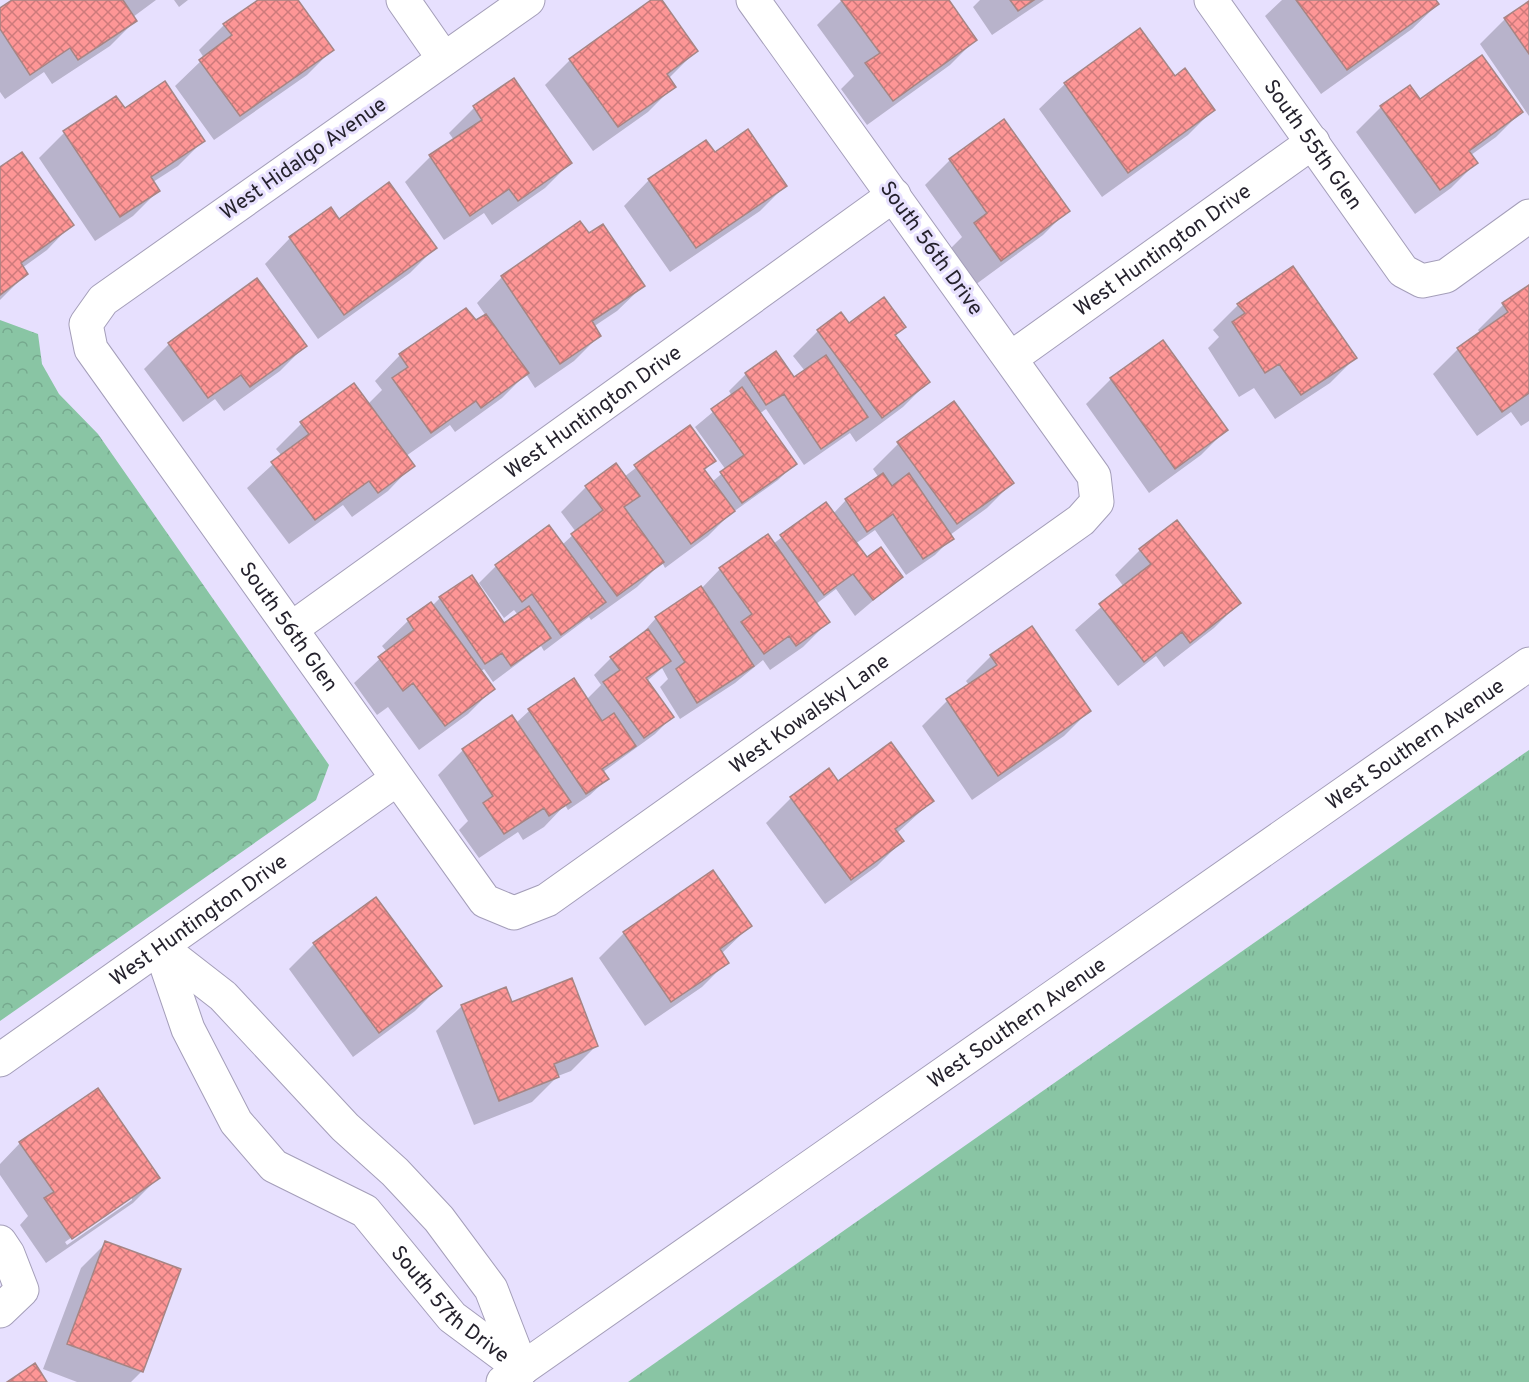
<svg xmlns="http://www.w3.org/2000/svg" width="1529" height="1382" font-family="Overpass,sans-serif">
	<defs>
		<pattern id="grass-tufts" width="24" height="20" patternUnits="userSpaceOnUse" patternTransform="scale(1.5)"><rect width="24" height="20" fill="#89c5a4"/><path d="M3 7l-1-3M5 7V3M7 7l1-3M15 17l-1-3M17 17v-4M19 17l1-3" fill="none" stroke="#76a98e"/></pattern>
		<pattern id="park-crowns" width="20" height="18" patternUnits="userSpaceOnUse" patternTransform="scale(1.5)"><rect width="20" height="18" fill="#89c5a4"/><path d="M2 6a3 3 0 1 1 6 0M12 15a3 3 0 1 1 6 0" fill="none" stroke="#76a98e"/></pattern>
		<pattern id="building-cross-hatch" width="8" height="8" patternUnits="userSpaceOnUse" patternTransform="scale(1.5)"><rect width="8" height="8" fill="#fe9696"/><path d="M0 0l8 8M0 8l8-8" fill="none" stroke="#cd7a7b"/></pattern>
	</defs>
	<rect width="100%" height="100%" fill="#e7e0fe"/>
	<path fill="url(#grass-tufts)" d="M1529 750V1382H628Z"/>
	<path fill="url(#park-crowns)" d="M0 320 38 334 42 364 59 394 98 434 329 765 316 800 0 1021Z"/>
	<path fill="#0003" fill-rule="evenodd" d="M15 0H156L133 17 135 21 110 46 52 84 44 72 5 99 0 92V10Z
		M174 0H188L179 7Z
		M260 0H296L332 50 307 75 214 140 175 86 204 58 199 50 224 25Z
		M654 0H660L696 51 668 79 674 86 648 112 593 151 545 85 570 60Z
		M842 0H947L975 40 950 65 867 125 841 89 854 76 817 25Z
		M980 0H1044L992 35 973 7Z
		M1282 0H1435L1438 4 1412 29 1321 94 1265 16Z
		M1529 3V116L1480 44 1505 19Z
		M1140 30 1175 78 1213 110 1188 135 1102 197 1039 109 1065 84Z
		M514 80 570 163 545 188 492 225 484 213 444 240 405 182 430 157 454 140 449 133 474 108Z
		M116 98 124 110 203 141 178 166 153 182 158 191 133 216 95 241 39 158 64 133Z
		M1420 101 1521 112 1496 137 1471 155 1476 163 1451 188 1415 214 1356 132 1381 107Z
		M714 154 785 186 760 211 670 272 624 206 649 180Z
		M950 160 1068 210 1043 235 975 285 950 249 962 237 925 185Z
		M0 169 72 224 47 250 22 268 26 274 0 300Z
		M331 209 339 221 435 248 410 273 318 339 265 264 290 238Z
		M589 235 643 286 617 311 593 327 599 336 574 361 535 388 526 374 502 398 455 432 450 425 406 456 413 465 388 491 352 517 343 505 289 544 247 488 282 456 276 449 301 424 353 385 368 404 382 390 375 381 400 355 486 316 477 303 502 277Z
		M1293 268 1355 358 1330 383 1275 419 1254 388 1239 397 1208 348 1219 337 1213 330 1238 305Z
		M1529 286V421L1521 426 1511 412 1477 436 1433 374 1458 349 1481 334 1478 330 1503 305Z
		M848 325 904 327 894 337 928 382 903 407 856 442 850 433 804 465 766 409 759 414 795 464 778 480 729 515 708 536 665 568 662 562 637 587 591 620 589 617 544 651 541 646 493 682 484 669 480 672 493 689 468 714 419 750 388 707 377 715 354 683 387 652 382 646 408 621 430 604 432 606 440 598 503 625 518 615 514 610 504 618 479 583 496 566 562 545 576 532 561 512 586 487 624 477 689 427 714 461 704 471 712 482 726 470 695 427 732 396 729 391 746 374 793 379 805 371 793 356 818 331Z
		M1163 342 1226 430 1201 455 1149 493 1086 404 1111 379Z
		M169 344 305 346 280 371 224 411 215 399 183 422 144 369Z
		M954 403 1012 483 987 508 950 535 952 538 935 555 906 575 875 530 855 544 866 559 901 577 855 616 836 589 816 604 828 622 803 647 770 670 763 660 735 683 680 719 660 687 668 679 662 668 646 682 672 717 655 734 603 772 607 779 590 795 568 810 565 805 544 827 523 840 518 832 479 858 459 830 468 821 438 775 463 750 516 723 529 711 586 700 601 685 594 675 611 658 640 636 656 618 701 589 720 569 773 544 826 504 833 514 846 500 879 478 873 469 898 444Z
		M1176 522 1239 603 1214 628 1164 667 1156 656 1118 686 1075 630 1124 587 1115 575 1140 550Z
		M991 656 1089 711 1064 736 972 800 922 726 947 701 969 685 966 681Z
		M837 783 932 801 896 834 902 841 877 866 825 904 766 823 791 798Z
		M376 899 440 986 415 1011 353 1057 289 969 314 944Z
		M750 926 721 954 727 962 702 987 645 1026 599 958 624 933Z
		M511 1004 597 1045 571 1071 558 1076 532 1102 474 1125 436 1031 462 1006Z
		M20 1143 158 1178 133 1203 46 1263 20 1225 28 1216 0 1175V1164ZM132 1196V1200L67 1245 65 1242Z
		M106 1243 142 1371 131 1382H77L43 1369 81 1268Z"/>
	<path fill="url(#building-cross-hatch)" stroke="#a68584" stroke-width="1.5" d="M12 0H123L137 21 78 60 70 48 30 75 0 29V8Z
		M258 0H298L334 50 240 116 199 60 232 35 223 24Z
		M651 0H662L698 51 667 74 676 87 618 127 569 59Z
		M841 0H949L977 40 893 101 865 63 880 53Z
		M1010 0H1034L1018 11Z
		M1296 0H1436L1439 4 1347 70Z
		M1529 1V54L1504 18Z
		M1140 28 1175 76 1185 68 1215 110 1128 173 1064 83Z
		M1482 55 1523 112 1469 151 1478 163 1440 190 1380 106 1410 85 1420 99Z
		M514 78 572 163 518 201 509 189 470 216 429 155 482 120 473 106Z
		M165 81 205 141 151 177 160 191 120 217 63 131 116 96 125 108Z
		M1004 119 1070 211 1001 261 974 223 987 213 949 159Z
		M748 129 787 186 696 248 648 179 706 140 715 152Z
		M22 152 74 225 21 263 28 274 0 295V167Z
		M389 182 437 248 344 315 289 237 331 207 339 219Z
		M580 221 589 233 603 224 645 286 592 321 601 336 560 364 501 276Z
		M1293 266 1357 358 1301 395 1279 364 1265 373 1232 322 1245 313 1237 304Z
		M257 278 307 346 250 387 241 375 208 398 168 343Z
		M1529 285V393L1502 412 1457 348 1508 312 1502 303Z
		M884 297 906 327 895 335 930 382 882 418 817 330 841 312 849 323Z
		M466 308 476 320 486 314 529 373 481 408 476 401 431 433 392 378 408 367 399 354Z
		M1163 340 1228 430 1175 469 1110 378Z
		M776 351 794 377 826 355 868 417 821 449 784 394 766 405 745 373Z
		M354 383 415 466 378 493 369 481 315 520 271 462 309 434 300 422Z
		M742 387 797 464 742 503 720 472 744 455 711 409Z
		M954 401 1014 483 957 524 897 442Z
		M690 425 716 461 704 469 735 511 691 544 634 465Z
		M616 463 640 496 624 507 664 562 617 596 571 534 603 510 585 486Z
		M883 473 892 486 909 473 954 539 923 559 893 514 867 532 845 499Z
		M826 502 867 557 881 547 903 577 873 600 853 574 824 595 780 535Z
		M1177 520 1241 603 1190 643 1182 632 1144 662 1099 604 1151 564 1139 549Z
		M549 525 606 602 561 635 532 594 522 602 495 565Z
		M768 534 830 622 796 646 789 636 764 654 741 622 752 614 719 568Z
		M472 575 504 623 529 606 551 638 511 666 502 653 485 664 439 597Z
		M701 586 754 666 697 703 676 669 685 662 655 617Z
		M431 602 495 689 445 726 413 683 403 691 378 657 414 630 407 619Z
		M1032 626 1091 711 998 776 946 699 997 665 990 655Z
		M648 629 671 661 646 678 674 717 644 738 603 682 620 670 610 657Z
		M574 678 602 721 614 713 636 746 602 769 609 779 586 794 528 709Z
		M512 715 571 802 549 816 544 808 504 834 483 803 493 796 462 749Z
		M891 742 934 801 895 829 904 841 851 880 790 797 829 768 838 781Z
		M713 870 752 926 720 949 729 963 671 1002 623 932Z
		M376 897 442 986 379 1033 313 943Z
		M572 978 598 1046 554 1064 559 1077 499 1101 461 1005 506 987 512 1002Z
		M98 1088 160 1178 72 1239 44 1198 54 1192 19 1142Z
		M105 1241 181 1269 143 1372 67 1344Z
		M35 1363 47 1382H7Z"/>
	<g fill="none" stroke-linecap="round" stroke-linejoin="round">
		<g stroke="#a49eb9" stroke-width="35">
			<g id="street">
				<path d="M403 0 444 59"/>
				<path id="s1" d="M528 0 103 300 86 324 91 349 485 901 514 913 547 900 1081 520 1097 502 1094 476 753 0"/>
				<path id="s2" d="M1211 0 1403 271 1422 281 1446 276 1529 216"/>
				<path id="s3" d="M1011 358 1313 142"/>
				<path id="s4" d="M291 629 894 195"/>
				<path id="s5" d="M160 947 188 1029 236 1122 274 1166 365 1211 452 1317 522 1369"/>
				<path d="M160 947 223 996 345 1127 395 1172 439 1219 491 1289 522 1369"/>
				<path id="s6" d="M0 1060 397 779"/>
				<path d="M0 1242 8 1254 22 1290 0 1311"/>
			</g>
		</g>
		<g stroke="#a49eb9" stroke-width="35">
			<g id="secondary">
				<path id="s7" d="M503 1382 1529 664"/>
			</g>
		</g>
		<use href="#street" stroke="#fff" stroke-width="33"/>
		<use href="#secondary" stroke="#fff" stroke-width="33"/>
	</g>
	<g text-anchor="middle" stroke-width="6" stroke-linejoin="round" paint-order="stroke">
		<g font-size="21" fill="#25222d" stroke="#e7e0fe">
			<text dy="7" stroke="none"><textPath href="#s2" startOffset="177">South 55th Glen</textPath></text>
			<text transform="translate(303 158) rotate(-35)" y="7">West Hidalgo Avenue</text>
			<text transform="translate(932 248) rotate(54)" y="7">South 56th Drive</text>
			<text dy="7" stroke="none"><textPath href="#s3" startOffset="186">West Huntington Drive</textPath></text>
			<text dy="7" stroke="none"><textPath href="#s4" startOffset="372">West Huntington Drive</textPath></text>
			<text dy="7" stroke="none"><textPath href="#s1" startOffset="916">South 56th Glen</textPath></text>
			<text dy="7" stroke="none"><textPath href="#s1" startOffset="1642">West Kowalsky Lane</textPath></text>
			<text dy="7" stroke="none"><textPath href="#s7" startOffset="1113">West Southern Avenue</textPath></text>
			<text dy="7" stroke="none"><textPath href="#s6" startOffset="243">West Huntington Drive</textPath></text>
			<text dy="7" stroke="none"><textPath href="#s7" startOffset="627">West Southern Avenue</textPath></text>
			<text dy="7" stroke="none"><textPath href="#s5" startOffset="478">South 57th Drive</textPath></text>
		</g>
	</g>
</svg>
